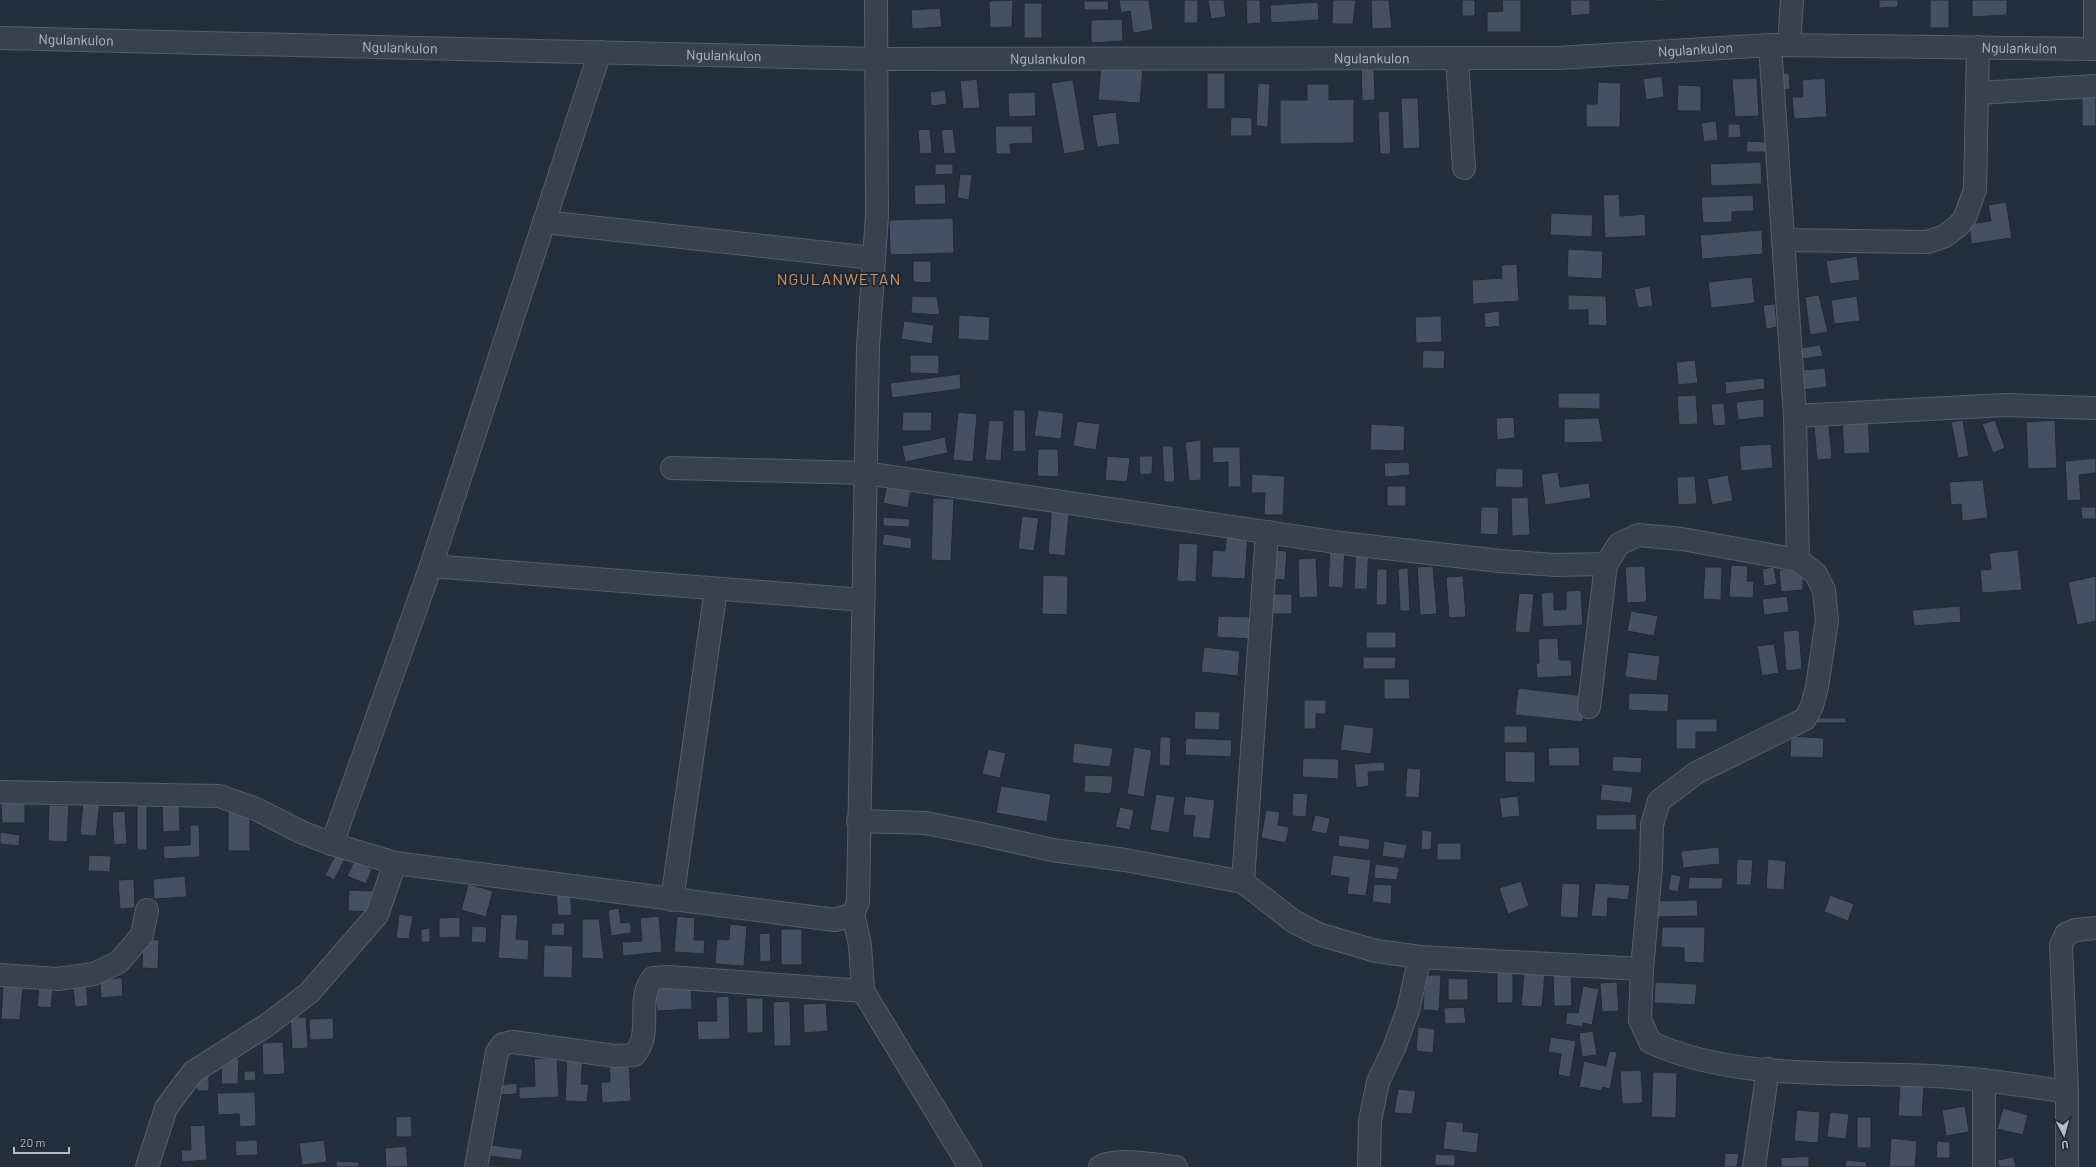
<svg xmlns="http://www.w3.org/2000/svg" width="2096" height="1167" font-family="Barlow,sans-serif">
	<rect width="100%" height="100%" fill="#242f3e"/>
	<path fill="#455162" stroke="#1f2835" d="M1013 0 1012 27 990 28 989 1Z
		M1119 0H1149L1153 30 1133 33 1130 11 1121 13Z
		M1184 0H1198V23H1184Z
		M1208 0H1224L1226 17 1211 19Z
		M1246 0H1260L1261 23 1247 24Z
		M1333 0H1356L1353 24H1332Z
		M1371 0H1389L1392 28 1372 29Z
		M1462 0H1475V16H1462Z
		M1502 0H1521V32H1487V12L1503 11Z
		M1570 0H1590V14L1571 16Z
		M1654 0H1676L1655 2Z
		M1879 0H1898V7L1879 8Z
		M1930 0H1949V28H1930Z
		M1972 0H2007V15L1972 17Z
		M1084 1H1108L1109 10H1084Z
		M1318 2 1319 20 1271 23 1270 5Z
		M1024 3H1042V38H1024Z
		M940 8 942 27 912 29 911 10Z
		M1122 19 1123 41 1091 43V20Z
		M1101 66 1143 69 1140 103 1098 100Z
		M1361 66H1374L1375 100 1362 101Z
		M1207 73H1225V109H1207Z
		M1789 73 1790 89 1779 90 1777 74Z
		M1662 76 1664 97 1646 100 1643 79Z
		M1757 78 1759 116 1735 117 1732 79Z
		M1825 78 1827 117 1794 119 1792 97H1803L1802 80Z
		M977 79 980 108 963 109 960 81Z
		M1073 80 1085 150 1064 154 1051 83Z
		M1598 82 1621 83 1620 127H1586V104H1597Z
		M1258 83 1270 84 1268 127 1256 126Z
		M1307 84H1329V100L1354 99V143L1280 144V100H1307Z
		M1678 85 1701 86V111H1677Z
		M945 90 947 104 931 106 930 92Z
		M1035 92 1036 116 1009 117 1008 93Z
		M2082 95H2096V126H2082Z
		M1401 98H1418L1420 148 1403 149Z
		M1389 111 1391 154H1380L1378 112Z
		M1116 112 1120 144 1097 147 1092 115Z
		M1231 117 1252 118V136H1230Z
		M1716 121 1718 140 1704 142 1701 123Z
		M1728 124H1740L1741 137 1728 138Z
		M995 126H1032L1033 143 1010 144 1011 154H996Z
		M930 129 932 153 920 154 918 130Z
		M953 129 956 153 944 154 941 130Z
		M1747 141 1766 142V152H1746Z
		M1761 162 1762 184 1711 186 1710 164Z
		M935 164H953V174L935 175Z
		M960 174 972 175 969 200 957 198Z
		M945 184 946 204 915 205 914 185Z
		M1619 194 1620 216 1645 214 1646 236 1605 238 1603 195Z
		M1753 195 1754 211 1732 212V222L1703 223 1701 197Z
		M2006 202 2012 238 1971 244 1969 224 1991 221 1988 205Z
		M1551 213 1593 215 1592 237 1550 235Z
		M953 218 954 253 890 255 889 220Z
		M1762 230 1763 254 1702 259 1700 235Z
		M1568 249 1603 251 1602 279 1567 277Z
		M1857 256 1860 280 1830 284 1826 261Z
		M913 261H931V283L913 282Z
		M1517 264 1519 301 1473 304 1472 280 1502 278 1501 265Z
		M1752 277 1755 303 1711 308 1708 282Z
		M1650 286 1653 306 1638 308 1634 289Z
		M1568 295 1606 296 1607 326 1588 325V310H1568Z
		M1819 295 1828 332 1810 335 1805 297Z
		M912 296 937 297 940 315 911 313Z
		M1857 296 1860 321 1834 324 1831 300Z
		M1775 304 1777 327 1766 329 1763 305Z
		M1499 311 1500 326 1485 328 1484 313Z
		M959 315 990 317 989 341 958 339Z
		M1441 316 1442 342 1416 343 1415 317Z
		M904 321 934 325 932 344 901 339Z
		M1820 345 1823 356 1802 359 1800 348Z
		M1423 350 1445 351 1444 369 1422 368Z
		M910 355H939V374L910 373Z
		M1695 360 1698 383 1678 385 1676 362Z
		M1825 368 1827 387 1794 391 1792 371Z
		M960 374 961 389 892 398 890 383Z
		M1764 378 1765 389 1726 394 1725 382Z
		M1558 393H1600V409L1558 408Z
		M1696 395 1698 424 1679 425 1677 396Z
		M1764 399V417L1738 420 1736 402Z
		M1724 403 1726 425 1713 426 1711 404Z
		M1013 410H1025L1026 451 1013 452Z
		M1038 410 1064 413 1061 439 1034 436Z
		M903 412H932L931 431H902Z
		M958 412 977 414 973 462 953 460Z
		M1514 417 1515 438 1497 440 1496 418Z
		M1599 418 1603 442 1564 443V419Z
		M1868 418 1870 453 1844 454 1842 419Z
		M989 420 1004 421 1001 461 985 460Z
		M1963 420 1969 456 1958 458 1951 422Z
		M1995 420 2005 448 1993 453 1982 424Z
		M2055 420 2057 468 2028 469 2026 422Z
		M1077 421 1100 424 1096 450 1073 446Z
		M1371 424 1405 426 1404 451 1370 450Z
		M1829 424 1832 459 1817 460 1814 426Z
		M945 437 948 453 905 462 902 446Z
		M1201 440V480L1189 481 1185 442Z
		M1771 444 1773 468 1741 471 1739 446Z
		M1162 446H1173L1175 482H1164Z
		M1212 447H1240L1241 487H1228V462L1213 463Z
		M1038 449H1058L1059 477 1037 476Z
		M1107 456 1130 458 1127 482 1105 480Z
		M1139 456H1153L1152 474 1140 475Z
		M2096 458V473L2079 475 2081 500 2067 501 2065 461Z
		M1409 462 1410 475 1385 477 1384 463Z
		M1496 468 1523 469V488L1495 487Z
		M1558 472 1560 487 1589 483 1591 498 1545 505 1541 474Z
		M1252 474 1285 476 1283 515H1264L1265 493H1251Z
		M1728 475 1733 501 1712 505 1707 479Z
		M1695 476 1697 504 1678 505 1677 477Z
		M1983 480 1988 518 1962 521 1961 504 1951 505 1949 482Z
		M887 484 911 489 908 508 883 503Z
		M1387 486H1406V506H1387Z
		M1528 497 1530 535 1512 536 1511 498Z
		M933 498 954 499 951 561 931 560Z
		M1052 504 1070 505 1065 556 1048 554Z
		M1481 507H1499L1498 535 1480 534Z
		M2081 507H2096V519H2082Z
		M1022 516 1039 518 1034 551 1018 549Z
		M883 517 910 519 909 527 883 526Z
		M1227 531 1248 533 1245 579 1211 577 1213 550 1225 551Z
		M884 534 912 538 911 549 882 545Z
		M1179 543 1198 544 1196 582 1177 581Z
		M1356 546 1369 547 1367 589H1354Z
		M1330 547 1345 548 1343 588 1328 587Z
		M1271 550 1287 551 1285 580 1269 579Z
		M2018 550 2022 590 1982 593 1980 570 1991 569 1989 553Z
		M1316 558 1318 597 1299 598 1298 559Z
		M1731 565 1748 566 1747 581H1754L1753 598 1729 597Z
		M1433 566 1437 614 1420 615 1417 567Z
		M1645 566 1647 602 1627 603 1625 567Z
		M1705 567H1722L1721 600 1703 599Z
		M1774 567 1777 584 1764 586 1762 569Z
		M1408 568 1410 611H1400L1398 569Z
		M1803 568V590L1781 592 1779 570Z
		M1377 569H1387V605H1376Z
		M1043 575 1068 576 1067 615 1042 614Z
		M1463 576 1466 617 1449 618 1446 577Z
		M2096 576V621L2077 625 2068 582Z
		M1581 590 1583 625 1543 627 1541 593 1554 592V610L1566 609V591Z
		M1519 593 1534 594 1530 633 1515 632Z
		M1269 594H1292V614H1269Z
		M1787 596 1789 612 1764 615 1762 599Z
		M1960 606 1961 622 1914 626 1912 610Z
		M1631 611 1658 616 1654 636 1627 631Z
		M1218 616 1251 617 1250 639 1217 637Z
		M1799 630 1802 669 1786 671 1783 631Z
		M1366 632H1396V648H1366Z
		M1558 638 1559 660H1571L1572 676 1537 678 1536 663H1539L1538 639Z
		M1774 644 1779 673 1762 676 1757 646Z
		M1204 647 1240 651 1238 676 1201 672Z
		M1628 652 1660 656 1657 681 1625 677Z
		M1363 657H1396L1395 669H1363Z
		M1384 679H1409L1410 699H1384Z
		M1518 688 1586 696 1583 722 1515 715Z
		M1629 693 1669 694 1668 712 1628 710Z
		M1304 700H1326V714H1316V729H1304Z
		M1195 711 1220 712 1219 730 1194 729Z
		M1816 718H1846V723H1816Z
		M1676 719H1717V732H1696V749H1676Z
		M1344 724 1374 728 1371 754 1340 750Z
		M1504 726H1527V743H1504Z
		M1791 736 1824 738 1823 758 1790 757Z
		M1160 737H1171L1170 766 1159 765Z
		M1186 738 1232 740 1231 757 1185 755Z
		M1074 743 1113 748 1110 767 1072 763Z
		M1134 747 1152 750 1144 797 1127 794Z
		M1579 747 1580 766H1549L1548 748Z
		M988 749 1006 753 1000 778 982 774Z
		M1505 751 1535 752V783L1505 782Z
		M1613 756 1642 758 1641 773 1612 771Z
		M1303 758 1339 759 1338 779 1302 777Z
		M1384 762 1385 771 1368 772 1369 786 1356 788 1354 764Z
		M1407 768 1421 769 1419 798 1405 797Z
		M1085 775 1113 776 1111 794 1084 792Z
		M1602 784 1633 787 1631 803 1600 800Z
		M1001 786 1051 794 1047 822 996 813Z
		M1293 793 1308 794 1306 817 1292 816Z
		M1156 794 1175 797 1169 833 1150 830Z
		M1185 796 1215 800 1210 839 1192 837 1195 816 1183 815Z
		M1518 796 1520 816 1502 818 1499 798Z
		M1 801H25V823H2Z
		M83 801 100 802 96 836 80 835Z
		M49 805H69L67 842 48 841Z
		M137 805H147V850H137Z
		M162 805H179L180 831 163 832Z
		M1120 807 1134 810 1130 830 1115 827Z
		M1266 810 1280 812 1278 825 1289 827 1286 843 1261 838Z
		M125 811 127 844 114 845 112 812Z
		M228 811H250V851H228Z
		M1636 814 1637 830H1596V815Z
		M1315 815 1330 818 1327 834 1311 831Z
		M190 825H199L200 857 164 859 163 846 190 845Z
		M1422 830 1432 831 1431 850 1421 849Z
		M0 832 20 835 19 846 0 844Z
		M1339 835 1370 839 1369 850 1338 846Z
		M1384 841 1407 845 1404 859 1382 856Z
		M1437 843H1461V860H1437Z
		M1719 847 1720 864 1683 868 1681 851Z
		M336 854 345 859 334 880 325 875Z
		M89 855 111 856 110 872 88 871Z
		M1333 855 1371 860 1366 896 1347 894 1349 878 1330 875Z
		M1737 859 1753 860 1751 885H1736Z
		M1768 859 1786 861 1784 890 1766 889Z
		M354 861 372 869 366 884 347 876Z
		M1375 864 1399 867 1397 880 1374 878Z
		M1671 874 1681 876 1678 892 1668 890Z
		M185 876 187 897 154 899 153 879Z
		M1689 877 1723 878 1722 889H1688Z
		M134 879 135 908 120 909 118 880Z
		M1521 881 1529 906 1508 914 1499 888Z
		M1562 883 1580 884 1578 918 1560 917Z
		M1595 883 1630 885 1628 900 1608 898 1607 917 1591 916Z
		M468 884 493 891 486 917 461 910Z
		M1374 884 1392 885 1391 904 1372 902Z
		M349 890 376 891 372 912 348 911Z
		M570 891 572 915 558 916 556 892Z
		M1830 895 1854 904 1848 921 1824 912Z
		M1697 900 1698 916 1656 917 1655 901Z
		M619 908 621 923 630 922 631 933 611 936 608 910Z
		M399 914 413 916 409 939 396 938Z
		M501 914 518 915 516 939 529 940 528 960 498 958Z
		M659 916 662 952 623 956 622 942 642 941 640 918Z
		M677 916 695 918 694 940H705L704 954 674 952Z
		M460 917V937L439 938V918Z
		M582 919H599L604 959 582 958Z
		M552 923H565L564 936 551 935Z
		M730 924 747 926 744 966 715 964 717 939 729 940Z
		M472 926 487 927 486 943 471 942Z
		M1662 927H1705L1704 963 1684 962V948L1661 947Z
		M430 928V942H421V929Z
		M781 929H802V965H781Z
		M770 933 771 961 760 962 759 934Z
		M143 939 159 940 158 969 142 968Z
		M544 945 573 946 572 978 543 977Z
		M1497 972H1513V1003H1497Z
		M1524 972 1545 973 1542 1007 1521 1006Z
		M1571 973 1572 1006H1554L1553 974Z
		M1425 975H1441L1439 1011 1423 1010Z
		M122 978 123 996 101 998 100 979Z
		M1448 978 1468 979V1000H1448Z
		M86 980 88 1006 75 1007 72 981Z
		M1617 982 1619 1011 1602 1012 1600 983Z
		M1655 982 1697 984 1695 1005 1654 1003Z
		M3 986 23 987 20 1020 1 1019Z
		M39 986 53 987 51 1008 37 1007Z
		M1583 986 1599 989 1592 1025 1583 1023V1027L1565 1024 1567 1012 1578 1013Z
		M691 987 692 1009 657 1011 655 989Z
		M729 996 730 1039 698 1040 697 1021H717L716 997Z
		M746 998H763V1033H747Z
		M790 1001 791 1046H774L773 1002Z
		M826 1003 828 1031 804 1033 803 1004Z
		M1464 1007 1466 1023 1445 1024 1444 1008Z
		M290 1017H306L308 1048 292 1049Z
		M333 1018 334 1039 310 1040 309 1019Z
		M1418 1027 1435 1029 1433 1053 1416 1051Z
		M1593 1031 1597 1055 1582 1057 1579 1033Z
		M1551 1037 1576 1041 1570 1077 1558 1075 1561 1054 1548 1052Z
		M283 1042 285 1074 263 1075 262 1043Z
		M1609 1051 1617 1052 1610 1089 1602 1087V1091L1579 1087 1584 1061 1606 1066Z
		M567 1055 583 1056 581 1084H589L587 1102 565 1101Z
		M609 1056H629L631 1101 602 1103 601 1082H610Z
		M557 1058 559 1097 519 1099V1087L535 1086 534 1059Z
		M222 1059H239L238 1084H221Z
		M1641 1070 1643 1103 1622 1104 1620 1071Z
		M244 1071H255L256 1080 244 1081Z
		M209 1072V1091H197L196 1073Z
		M1653 1072 1677 1073 1676 1118 1651 1117Z
		M517 1083V1094L499 1095 498 1085Z
		M1900 1085 1924 1086 1922 1117 1898 1116Z
		M1398 1089 1416 1091 1412 1114 1394 1113Z
		M255 1092 256 1126 240 1127 239 1114 218 1115 217 1093Z
		M1965 1106 1969 1132 1946 1136 1942 1110Z
		M2003 1108 2028 1115 2023 1135 1997 1129Z
		M1797 1110 1820 1112 1818 1143 1794 1141Z
		M1830 1112 1849 1114 1846 1139 1827 1137Z
		M411 1116 412 1137H396V1117Z
		M1857 1117H1871V1148H1857Z
		M1446 1121 1464 1123 1463 1131 1479 1133 1477 1153 1443 1149Z
		M205 1125 207 1160 182 1162 181 1150H191L190 1126Z
		M1891 1138 1917 1141 1915 1167H1889Z
		M257 1140 258 1155 236 1156 235 1141Z
		M324 1140 327 1162 302 1165 299 1143Z
		M1937 1141 1950 1142V1158H1936Z
		M490 1145 523 1149 521 1160 489 1156Z
		M406 1146 408 1167H386L385 1148Z
		M1725 1153 1739 1154 1737 1167H1724Z
		M1435 1154 1455 1155V1166L1435 1165Z
		M1809 1156V1167H1781V1158Z
		M2014 1157 2016 1167H1999L1997 1160Z
		M1846 1160 1867 1162 1866 1167H1845Z
		M336 1161 359 1162V1167H336Z
		M486 1165 507 1166V1167H486Z"/>
	<g fill="none" stroke-linecap="round" stroke-linejoin="round">
		<g stroke="#565f6c" stroke-width="24">
			<g id="minor">
				<path d="M2095 0V49"/>
				<path id="s1" d="M0 38 875 59 1558 58 1770 45 2096 49"/>
				<path d="M1770 45 1795 416 1798 560"/>
				<path d="M1789 45 1792 0"/>
				<path d="M1457 58 1464 168"/>
				<path d="M1977 93 2096 86"/>
				<path d="M544 222 873 258"/>
				<path d="M1783 240 1927 242 1945 236 1959 225 1965 217 1975 190 1978 47"/>
				<path d="M1795 416 2005 405 2096 408"/>
				<path d="M672 468 865 473 1341 543 1500 561 1555 565 1606 564 1619 544 1638 535 1682 539 1798 560 1816 574 1824 590 1827 620 1817 687 1812 706 1805 719 1696 773 1659 801 1652 825 1651 867 1642 969 1640 1020 1650 1042C1733 1081 1841 1071 1931 1076 1977 1078 2022 1085 2067 1092"/>
				<path d="M431 566 600 52"/>
				<path d="M1589 707 1606 564"/>
				<path d="M0 792 219 796 256 809 301 832 332 844 395 863 835 920 853 914 858 902 868 347 877 215 876 0"/>
				<path d="M858 821 925 823 981 834 1052 850 1125 860 1243 882 1293 921 1318 934 1376 951 1420 957 1642 969"/>
				<path d="M332 844 431 566 863 600"/>
				<path d="M1243 882 1267 532"/>
				<path d="M672 900 716 589"/>
				<path d="M0 975 57 979 94 974 119 962 142 935 147 910"/>
				<path d="M863 991 970 1167"/>
				<path d="M147 1167 166 1108 193 1072 267 1025 309 993 377 915 395 863"/>
				<path d="M476 1167 497 1052 503 1044 513 1042 615 1056 634 1055C654 1034 635 999 653 978L668 977 863 991 860 945 853 914"/>
				<path d="M1100 1167C1115 1157 1157 1165 1176 1167"/>
				<path d="M1369 1167 1370 1121 1378 1082 1394 1048 1408 1010 1420 957"/>
				<path d="M1754 1167 1768 1069"/>
				<path d="M1984 1167V1080"/>
				<path d="M2067 1167V1092L2061 945 2066 934 2076 930 2096 928"/>
			</g>
		</g>
		<use href="#minor" stroke="#38414e" stroke-width="22"/>
	</g>
	<g text-anchor="middle" stroke-width="4" stroke-linejoin="round" paint-order="stroke">
		<g font-size="14" fill="#b4bcc9" stroke="#1d2633">
			<text dy="5" stroke="none"><textPath href="#s1" startOffset="76">Ngulankulon</textPath></text>
			<text dy="5" stroke="none"><textPath href="#s1" startOffset="400">Ngulankulon</textPath></text>
			<text dy="5" stroke="none"><textPath href="#s1" startOffset="2020">Ngulankulon</textPath></text>
			<text dy="5" stroke="none"><textPath href="#s1" startOffset="1696">Ngulankulon</textPath></text>
			<text dy="5" stroke="none"><textPath href="#s1" startOffset="724">Ngulankulon</textPath></text>
			<text dy="5" stroke="none"><textPath href="#s1" startOffset="1372">Ngulankulon</textPath></text>
			<text dy="5" stroke="none"><textPath href="#s1" startOffset="1048">Ngulankulon</textPath></text>
		</g>
		<g font-size="16" letter-spacing="1" fill="#d59563" stroke="#1d2633">
			<text x="839" y="285">NGULANWETAN</text>
		</g>
	</g>
	<g transform="translate(2064 1135) rotate(174)" stroke="#1d2633" stroke-width="3" paint-order="stroke">
	<path d="M0-3L7 15L0 10L-7 15Z" fill="#b4bcc9"/>
	<text y="-6" font-size="11" font-weight="bold" text-anchor="middle" fill="#b4bcc9">U</text>
	</g>
	<path d="M14 1147v6h55v-6" fill="none" stroke="#b4bcc9" stroke-width="2"/>
	<text x="20" y="1147" font-size="12" fill="#b4bcc9" stroke="#1d2633" stroke-width="3" paint-order="stroke">20 m</text>
</svg>
